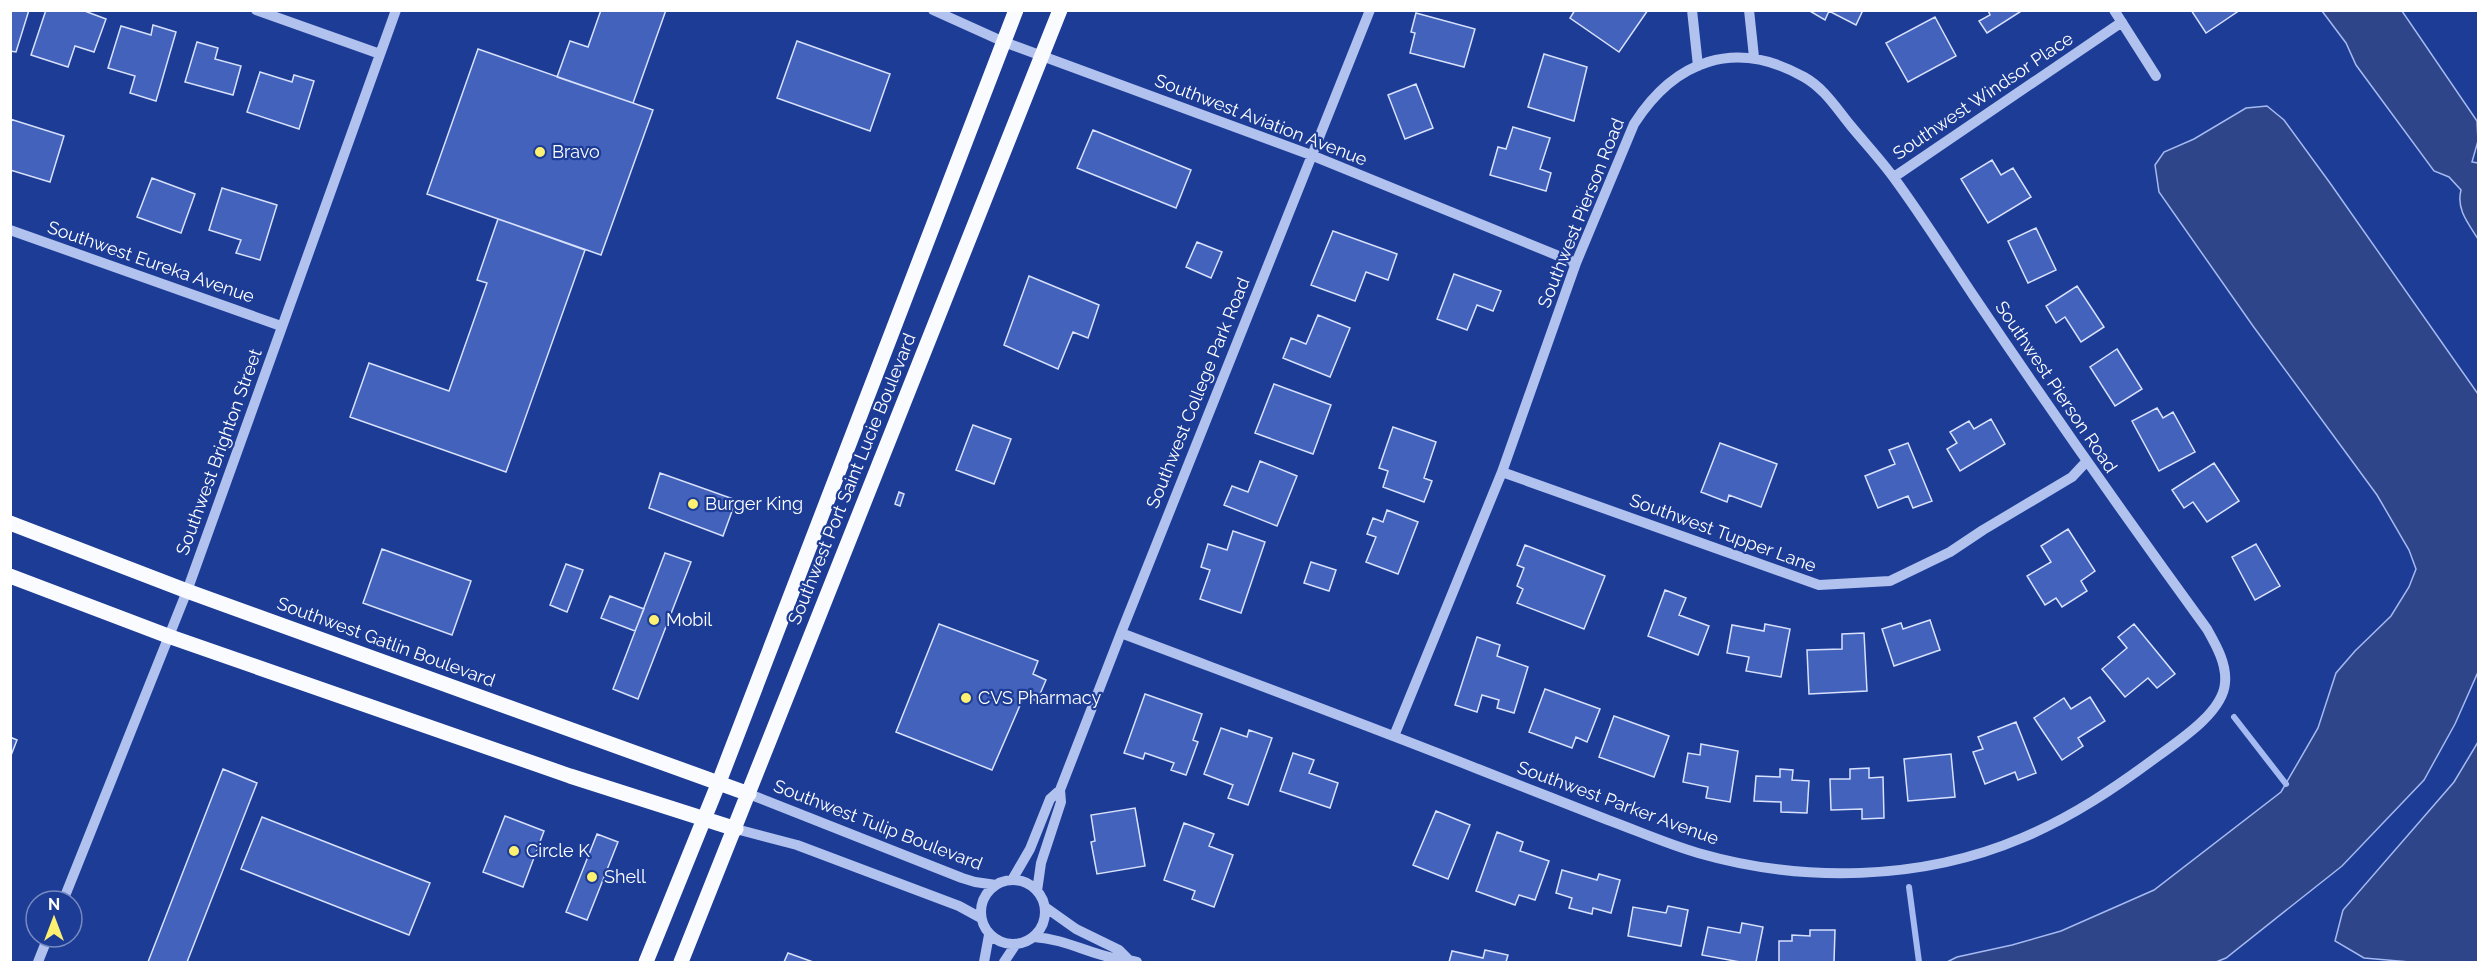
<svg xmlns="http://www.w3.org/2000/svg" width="2489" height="973" font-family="Raleway,sans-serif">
	<rect width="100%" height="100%" fill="#1d3c96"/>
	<path fill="#2f458a" stroke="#a5baf1" stroke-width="1.5" d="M2322 11H2402L2477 121 2478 141 2472 162 2478 163V239C2468 223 2456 209 2461 190L2449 177 2434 171 2356 65 2346 43Z
		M2267 106 2284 120 2330 183 2478 394V672L2455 724 2424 780 2342 866 2226 958 2216 962H1947L1957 957 2012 945 2061 931 2154 890 2281 792 2318 728 2336 673 2355 651 2391 616 2409 587 2416 569 2409 550 2377 495 2253 326 2159 192 2155 165 2164 152 2194 139 2246 108Z
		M2478 742V962H2410L2364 958 2335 941 2343 910 2454 782Z"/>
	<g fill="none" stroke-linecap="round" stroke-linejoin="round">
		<path stroke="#a5baf1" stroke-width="6" d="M2234 717 2286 784
			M1909 887 1919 962"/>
	</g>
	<path fill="#4262bc" stroke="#d8e1fb" stroke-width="1.5" d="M10 10H29L16 52 10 51Z
		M46 10H82L106 19 94 52 75 46 68 67 31 55Z
		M601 10H666L633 103 557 77 570 41 588 47Z
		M1575 10H1648L1619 52 1570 18Z
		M1808 10H1863L1856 25 1829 11 1825 20Z
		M1988 10H2023L1987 33 1979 21 1990 15Z
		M2191 10H2240L2206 33Z
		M1416 13 1475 29 1464 67 1410 53 1415 33 1411 32Z
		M1935 17 1956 56 1908 82 1886 43Z
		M153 25 176 32 156 101 130 93 135 76 108 68 121 26 151 35Z
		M797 41 890 74 870 131 777 98Z
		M197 42 218 48 215 59 241 66 233 95 185 82Z
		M478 49 653 110 601 255 427 194Z
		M1544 54 1587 67 1574 121 1528 107Z
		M260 72 292 82 294 75 314 81 299 129 247 112Z
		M1416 84 1433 128 1405 139 1388 95Z
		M10 119 64 136 50 182 10 170Z
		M1513 127 1550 138 1540 169 1551 173 1546 191 1490 175 1498 147 1506 149Z
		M1093 130 1191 170 1176 208 1077 168Z
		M1992 160 2001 175 2013 168 2031 197 1988 223 1961 179Z
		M152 178 195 194 181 233 137 217Z
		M222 188 277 205 260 260 236 253 241 240 209 230Z
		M498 219 585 250 506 472 350 417 369 363 449 391 487 283 477 280Z
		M2036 228 2056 270 2028 283 2008 241Z
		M1333 231 1397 254 1388 280 1366 272 1355 301 1311 285Z
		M1197 242 1222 252 1211 278 1186 267Z
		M1454 274 1501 291 1493 311 1477 305 1467 330 1437 319Z
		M1029 276 1099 305 1088 338 1073 332 1058 369 1004 345Z
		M2077 286 2104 327 2081 342 2065 317 2056 323 2046 306Z
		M1318 315 1350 328 1330 377 1283 358 1291 338 1306 344Z
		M2117 349 2142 389 2115 406 2090 367Z
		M1274 384 1331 405 1313 454 1255 433Z
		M2157 408 2163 418 2173 412 2195 452 2159 471 2132 421Z
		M1991 419 2005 444 1960 471 1947 449 1957 443 1950 432 1969 421 1974 429Z
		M973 425 1011 439 994 484 956 470Z
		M1393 427 1436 442 1424 478 1432 481 1424 502 1383 487 1388 471 1379 468Z
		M1720 443 1777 464 1761 507 1729 495 1727 502 1701 492Z
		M1908 443 1932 501 1913 508 1908 496 1878 508 1865 476 1895 464 1889 450Z
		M1260 461 1297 476 1277 526 1224 505 1232 486 1248 492Z
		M2214 463 2239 501 2207 522 2193 502 2184 508 2172 490Z
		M660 473 736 500 723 536 649 508Z
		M899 492 904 494 900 506 895 504Z
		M1387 510 1418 522 1398 574 1366 562 1376 537 1367 534 1373 518 1383 522Z
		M2068 529 2095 571 2081 581 2087 591 2062 607 2056 598 2045 605 2027 576 2051 562 2041 546Z
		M1233 531 1265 542 1241 613 1200 599 1210 570 1201 567 1208 544 1227 550Z
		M2256 544 2280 586 2255 600 2232 557Z
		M1525 545 1605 576 1584 629 1517 603 1523 589 1517 586 1524 568 1517 565Z
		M382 549 471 581 452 635 363 603Z
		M665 553 691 562 638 699 613 689Z
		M1311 562 1336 570 1329 591 1304 583Z
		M566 564 583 570 567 612 550 605Z
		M1665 590 1686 598 1679 615 1709 626 1698 655 1648 636Z
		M610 596 644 609 635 631 601 618Z
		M1930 620 1940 650 1894 666 1882 629 1901 623 1903 629Z
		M939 624 1038 661 1033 674 1046 680 1037 701 1024 696 992 770 896 732Z
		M1765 624 1790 629 1781 677 1746 671 1749 657 1727 653 1732 625 1764 631Z
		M2134 624 2175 674 2157 688 2148 678 2125 697 2102 669 2127 648 2118 637Z
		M1864 633 1867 691 1809 694 1807 650 1842 649V634Z
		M1477 637 1500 645 1497 656 1528 667 1514 713 1497 708 1499 700 1482 695 1477 712 1455 705Z
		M1545 689 1600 709 1587 742 1576 737 1572 748 1529 732Z
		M1145 694 1202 714 1193 740 1198 742 1186 775 1171 770 1174 763 1145 753 1143 759 1124 753Z
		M2090 697 2105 721 2078 738 2083 746 2062 760 2034 718 2064 698 2071 709Z
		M1614 716 1669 736 1654 777 1599 757Z
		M2016 722 2036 773 2018 780 2015 772 1985 784 1973 752 1983 749 1978 737Z
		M1221 728 1247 737 1249 730 1272 738 1248 805 1228 798 1233 785 1204 774Z
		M10 737 17 740 10 758Z
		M1701 744 1738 751 1730 802 1706 798 1708 787 1683 782 1688 753 1700 755Z
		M1293 753 1314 760 1309 773 1338 783 1330 808 1280 791Z
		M1951 754 1955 797 1908 801 1904 759Z
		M1869 768V778L1883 777 1884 818 1862 819V809L1831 810 1830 779H1850V769Z
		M223 769 257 783 187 962H148Z
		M1780 769 1793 770 1792 780 1809 781 1807 813 1781 812V802L1754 801 1756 776 1780 777Z
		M1135 808 1145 866 1097 874 1091 842 1095 841 1091 815Z
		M1436 811 1470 825 1448 879 1413 865Z
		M505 816 544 831 523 887 483 872Z
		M262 817 430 883 409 935 241 869Z
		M1184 823 1214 834 1209 846 1233 855 1214 907 1192 899 1195 891 1164 880Z
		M1497 832 1523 842 1520 851 1549 861 1535 900 1519 895 1515 905 1476 891Z
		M597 834 618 842 587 920 566 912Z
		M1562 870 1597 880 1599 874 1620 880 1611 913 1593 908 1592 914 1569 908 1572 898 1556 893Z
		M1668 906 1688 910 1681 946 1628 936 1633 907 1666 913Z
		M1742 923 1763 927 1756 962H1740L1702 955 1708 927 1740 933Z
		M1810 930H1835L1834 962H1779V941H1792V935L1810 936Z
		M1485 950 1508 955 1506 962H1449L1452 951 1483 958Z
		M788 953 813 962H784Z"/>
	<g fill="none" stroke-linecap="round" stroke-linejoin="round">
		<path stroke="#b1c2ef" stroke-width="10" d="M256 10 380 54
			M933 10 1004 42 1311 155 1576 263
			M1692 10 1698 66
			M1749 10 1754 57
			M2114 10 2156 76
			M1894 177 2122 22
			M10 230 281 326
			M1502 472 1819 585 1890 581 1950 552 1983 530 2072 477 2086 462
			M1121 633C1240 678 1359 722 1478 769 1521 786 1565 803 1608 820 1638 831 1667 844 1698 853 1802 883 1921 881 2022 838 2072 817 2115 788 2158 756 2180 740 2223 712 2225 683 2227 664 2216 645 2207 629 2127 519 2049 408 1973 295 1947 256 1922 216 1894 178 1881 160 1865 143 1851 126 1837 109 1824 88 1804 77 1735 38 1675 60 1634 124L1576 263 1502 472 1394 736
			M749 794 962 878 975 882 996 885
			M736 829 797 845 959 906 981 918
			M1012 880 1030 849 1050 799 1060 790
			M981 912a32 32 0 1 1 64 0a32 32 0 1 1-64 0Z
			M1037 891 1041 863 1061 802 1060 790 1121 633 1370 10
			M63 901 187 591 396 10
			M1045 907 1076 929 1119 950 1128 959
			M1034 937C1064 939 1085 952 1113 958 1122 960 1129 959 1137 962
			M38 962 48 937
			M984 962 989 935
			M1004 962 1016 944"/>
		<path stroke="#fafbff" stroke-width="15" d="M10 523 187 591 749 794
			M10 576 168 636 570 776 736 829
			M646 962 719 782 1016 10
			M681 962 1060 10"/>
	</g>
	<g fill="#fef071" stroke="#1d3c96" stroke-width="2">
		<circle cx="540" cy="152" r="6"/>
		<circle cx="693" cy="504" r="6"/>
		<circle cx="654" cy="620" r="6"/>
		<circle cx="966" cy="698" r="6"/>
		<circle cx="514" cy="851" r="6"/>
		<circle cx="592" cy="877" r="6"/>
	</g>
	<g text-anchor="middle" stroke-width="4.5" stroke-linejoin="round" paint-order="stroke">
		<g font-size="18" fill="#fff" stroke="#1d3c96">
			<text transform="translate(1983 96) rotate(-34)" y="6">Southwest Windsor Place</text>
			<text transform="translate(1261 120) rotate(21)" y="6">Southwest Aviation Avenue</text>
			<text transform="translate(1581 213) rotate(-68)" y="6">Southwest Pierson Road</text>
			<text transform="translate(151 262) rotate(19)" y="6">Southwest Eureka Avenue</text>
			<text transform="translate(2056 387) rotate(56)" y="6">Southwest Pierson Road</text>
			<text transform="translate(1198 393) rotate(-68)" y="6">Southwest College Park Road</text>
			<text transform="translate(219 452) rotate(-70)" y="6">Southwest Brighton Street</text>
			<text transform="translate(852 479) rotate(-68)" y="6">Southwest Port Saint Lucie Boulevard</text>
			<text transform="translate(1723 533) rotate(20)" y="6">Southwest Tupper Lane</text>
			<text transform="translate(386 642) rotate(20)" y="6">Southwest Gatlin Boulevard</text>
			<text transform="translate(1618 803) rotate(20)" y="6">Southwest Parker Avenue</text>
			<text transform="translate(878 825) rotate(21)" y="6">Southwest Tulip Boulevard</text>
		</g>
		<g font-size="18" fill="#fff" stroke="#1d3c96" text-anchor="start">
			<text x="552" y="158">Bravo</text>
			<text x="705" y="510">Burger King</text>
			<text x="666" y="626">Mobil</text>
			<text x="978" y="704">CVS Pharmacy</text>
			<text x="526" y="857">Circle K</text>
			<text x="604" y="883">Shell</text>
		</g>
	</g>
	<rect width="2489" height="973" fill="none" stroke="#ffffff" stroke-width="24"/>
	<g transform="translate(54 919)"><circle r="28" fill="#1d3c96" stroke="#778ac0" stroke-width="1.5"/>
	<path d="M0-4.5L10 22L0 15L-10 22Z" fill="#fef071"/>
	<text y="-9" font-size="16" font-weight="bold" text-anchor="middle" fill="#ffffff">N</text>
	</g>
</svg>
